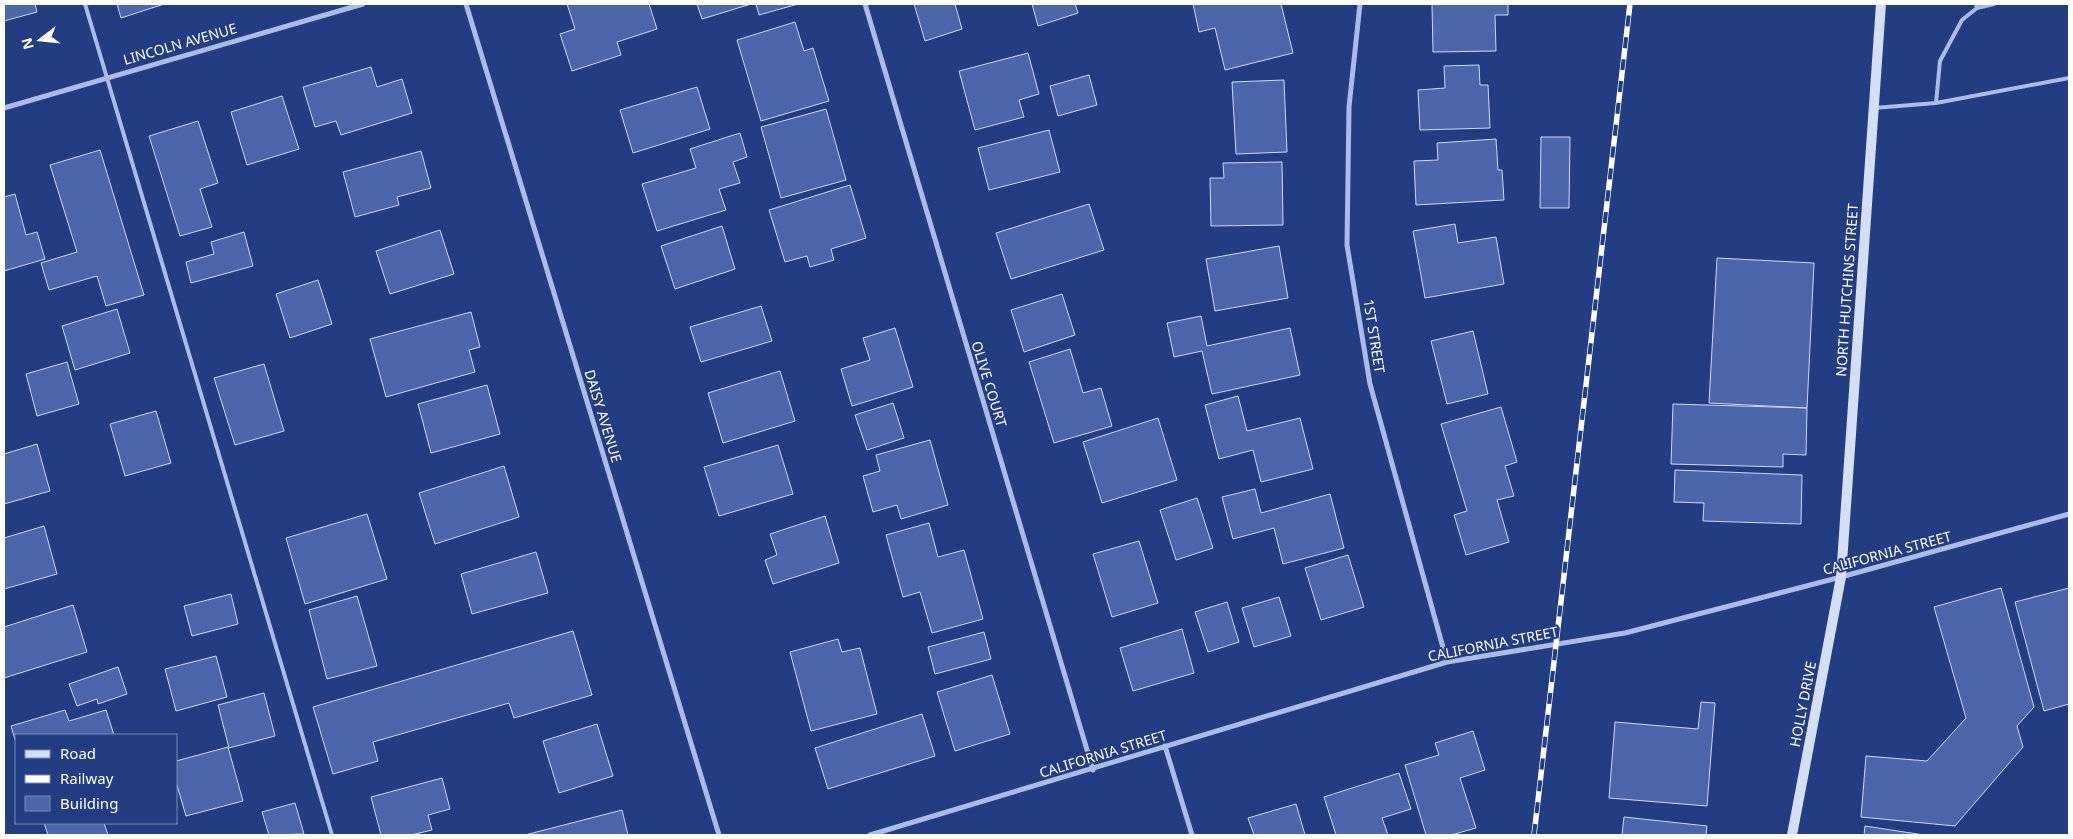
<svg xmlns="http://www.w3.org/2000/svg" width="2073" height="839" font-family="'Noto Sans',sans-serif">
	<rect width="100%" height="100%" fill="#233d83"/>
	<path fill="#4b66ab" stroke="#cfdaf6" d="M4 4H35L37 12 4 21Z
		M117 4H164L121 18Z
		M567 4H649L657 29 617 42 621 55 572 71 560 34 575 29Z
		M697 4H751L702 19Z
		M756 4H798L759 15Z
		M914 4H955L962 29 925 41Z
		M1032 4H1075L1078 13 1038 26Z
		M1193 4H1281L1293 53 1225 70 1215 28 1199 32Z
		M1432 4H1508V15H1495L1496 51 1433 52Z
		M795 22 804 51 813 48 829 101 761 121 737 40Z
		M1028 53 1039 94 1019 100 1024 117 975 130 959 71Z
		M1479 65 1480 85H1488L1490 128 1420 130 1418 90 1445 88 1444 66Z
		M371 67 377 87 402 79 412 113 341 135 336 121 315 127 303 87Z
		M1089 75 1097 105 1058 116 1050 86Z
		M1284 80 1287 152 1236 154 1232 82Z
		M697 87 710 129 633 153 620 110Z
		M282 96 299 149 247 165 231 112Z
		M826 109 846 180 781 198 761 127Z
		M198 121 218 183 200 189 212 227 180 236 149 136Z
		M1049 130 1060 172 989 190 978 148Z
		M740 133 747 157 733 162 740 183 719 189 726 210 657 231 642 184 696 168 690 149Z
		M1541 137H1570L1569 208H1540Z
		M1496 139 1498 170H1502L1504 200 1416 205 1414 161 1438 160 1437 143Z
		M100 150 144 295 106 306 97 276 49 290 41 263 77 252 50 165Z
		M421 151 431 188 397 197 399 205 355 217 343 172Z
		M1282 162 1283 225 1211 226 1210 178H1224L1223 163Z
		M850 185 866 238 831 249 834 260 810 267 807 256 785 262 769 210Z
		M15 194 26 235 37 232 45 259 4 271V197Z
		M1089 204 1104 250 1011 279 996 233Z
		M1455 224 1458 243 1496 237 1504 284 1425 298 1413 231Z
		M722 226 735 269 675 289 661 246Z
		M440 230 454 274 390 294 376 251Z
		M244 232 253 266 191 283 186 262 214 254 211 242Z
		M1279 246 1288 298 1215 311 1206 259Z
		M1717 258 1814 263 1807 408 1709 403Z
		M318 280 332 324 290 338 276 294Z
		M1062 294 1075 335 1024 352 1011 310Z
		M761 306 772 341 701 362 690 327Z
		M117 309 130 353 75 370 62 326Z
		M471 312 480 347 469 350 475 372 386 397 370 339Z
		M1201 316 1207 346 1290 328 1300 375 1212 394 1202 351 1174 357 1167 323Z
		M895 328 913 387 852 406 841 369 870 360 863 338Z
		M1473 331 1488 394 1447 404 1431 341Z
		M1070 349 1083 393 1101 388 1112 426 1054 443 1029 362Z
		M67 362 79 404 37 416 26 374Z
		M264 364 284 431 235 445 214 378Z
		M780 371 795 421 723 443 708 393Z
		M487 385 500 434 431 453 418 404Z
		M1238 396 1247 431 1300 418 1313 469 1261 482 1253 450 1219 459 1205 405Z
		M893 403 904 438 867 450 855 415Z
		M1673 404 1807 408 1806 455 1783 454V467L1671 464Z
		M1501 407 1517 462 1505 466 1514 496 1497 500 1509 542 1466 555 1454 515 1467 511 1441 424Z
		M156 411 171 463 125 476 110 424Z
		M1158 418 1177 480 1102 503 1083 442Z
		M930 440 948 505 901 519 897 505 873 512 863 476 880 471 876 455Z
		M37 444 50 491 4 504V454Z
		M778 445 793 494 719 516 704 467Z
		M504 466 519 517 435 544 419 493Z
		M1675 470 1802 475 1801 524 1703 521 1704 503 1674 502Z
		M1255 489 1261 513 1330 494 1344 548 1283 564 1274 528 1233 539 1222 497Z
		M1197 498 1213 548 1176 560 1160 510Z
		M367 514 387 579 305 604 286 538Z
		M825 516 839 563 773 584 765 560 777 555 770 534Z
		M929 523 938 557 964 550 983 619 932 633 920 592 903 597 886 535Z
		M44 526 57 574 4 589V538Z
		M1139 541 1158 603 1112 617 1093 554Z
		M536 552 548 593 472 614 461 574Z
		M1348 555 1364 607 1321 620 1305 568Z
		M2001 588 2034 707 2017 726 2023 747 1955 826 1861 817 1866 756 1927 761 1966 718 1934 607Z
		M2069 588V704L2044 711 2015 602Z
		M231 594 238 624 192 636 184 606Z
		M357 596 377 666 327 679 309 610Z
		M1279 597 1291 636 1254 647 1242 608Z
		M1227 602 1239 642 1208 652 1195 612Z
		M73 605 87 652 4 678V627Z
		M1182 629 1194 673 1133 691 1120 648Z
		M573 631 592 695 514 718 509 703 373 742 378 761 333 774 313 707Z
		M984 632 991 659 935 674 928 647Z
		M838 639 842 652 860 648 877 714 811 731 790 652Z
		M216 656 227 697 176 711 165 669Z
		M118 667 127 694 98 704 97 699 77 706 69 684Z
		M992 675 1010 734 955 751 937 692Z
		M264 693 275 736 229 748 218 705Z
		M1701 702 1715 703 1707 806 1609 798 1615 722 1698 729Z
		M65 710 69 721 106 710 114 735H16V743L11 726Z
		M922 714 935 756 828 789 815 748Z
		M597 724 613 776 559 793 543 741Z
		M1473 731 1485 770 1460 778 1476 828 1451 835H1426L1405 765 1439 755 1435 743Z
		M228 747 243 801 186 816 176 782V761Z
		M1399 773 1411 809 1382 818 1388 835H1336L1324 797Z
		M442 778 450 809 428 815 432 830 411 835H381L371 797Z
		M295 803 304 834 269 835 262 812Z
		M1296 804 1305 835H1254L1248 818Z
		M622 810 628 835H525Z
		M1624 817 1707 826 1706 835H1622Z
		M44 823H104L108 835H48Z
		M1865 826 1924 835H1864Z"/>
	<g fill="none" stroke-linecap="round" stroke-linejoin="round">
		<path stroke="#abbce8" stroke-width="4" d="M85 4 332 835
			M1977 8 1994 4
			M1936 103 1940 61 1962 20 1977 8 1976 4
			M1874 108 1936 103 2069 78"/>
		<path stroke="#abbce8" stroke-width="5" d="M466 4 719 835
			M865 4 1093 770
			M1360 4 1349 107 1347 245 1370 384 1447 662
			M4 108 363 4
			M1165 746 1192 835
			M870 835 1447 662 1625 633 1841 577 2069 514"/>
		<path stroke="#d5def7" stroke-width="10" d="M1792 835 1841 577 1881 4"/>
		<g stroke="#fff" stroke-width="5.5">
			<path id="rail" d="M1534 835 1630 4"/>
		</g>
		<use href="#rail" stroke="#233d83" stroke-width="4" stroke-dasharray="11" stroke-linecap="butt"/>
	</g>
	<g text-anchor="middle" stroke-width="4" stroke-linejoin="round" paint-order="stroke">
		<g font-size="14" fill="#fff" stroke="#233d83">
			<text transform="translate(180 44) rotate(-16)" y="5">LINCOLN AVENUE</text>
			<text transform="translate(1847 290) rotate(-86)" y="5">NORTH HUTCHINS STREET</text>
			<text transform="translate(1374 336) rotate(81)" y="5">1ST STREET</text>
			<text transform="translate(989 384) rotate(73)" y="5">OLIVE COURT</text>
			<text transform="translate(603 416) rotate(73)" y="5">DAISY AVENUE</text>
			<text transform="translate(1887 553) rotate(-15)" y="5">CALIFORNIA STREET</text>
			<text transform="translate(1493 644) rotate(-11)" y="5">CALIFORNIA STREET</text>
			<text transform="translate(1803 704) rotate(-79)" y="5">HOLLY DRIVE</text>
			<text transform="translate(1103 754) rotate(-17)" y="5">CALIFORNIA STREET</text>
		</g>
	</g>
	<rect width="2073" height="839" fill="none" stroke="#ffffff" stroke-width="10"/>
	<rect x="15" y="734" width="162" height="90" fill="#233d83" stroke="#7b8bb5"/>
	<rect x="25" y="750" width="25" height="8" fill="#d5def7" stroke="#7b8bb5"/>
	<text x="60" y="759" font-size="15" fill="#ffffff">Road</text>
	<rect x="25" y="775" width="25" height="8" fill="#ffffff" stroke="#7b8bb5"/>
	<text x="60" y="784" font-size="15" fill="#ffffff">Railway</text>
	<rect x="25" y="796" width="25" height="15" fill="#4b66ab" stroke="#7b8bb5"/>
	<text x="60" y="809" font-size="15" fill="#ffffff">Building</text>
	<g transform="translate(40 40) rotate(254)" stroke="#233d83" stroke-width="4" paint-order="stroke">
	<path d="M0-4L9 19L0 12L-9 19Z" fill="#ffffff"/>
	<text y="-8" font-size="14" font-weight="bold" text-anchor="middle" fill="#ffffff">N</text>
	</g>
</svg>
